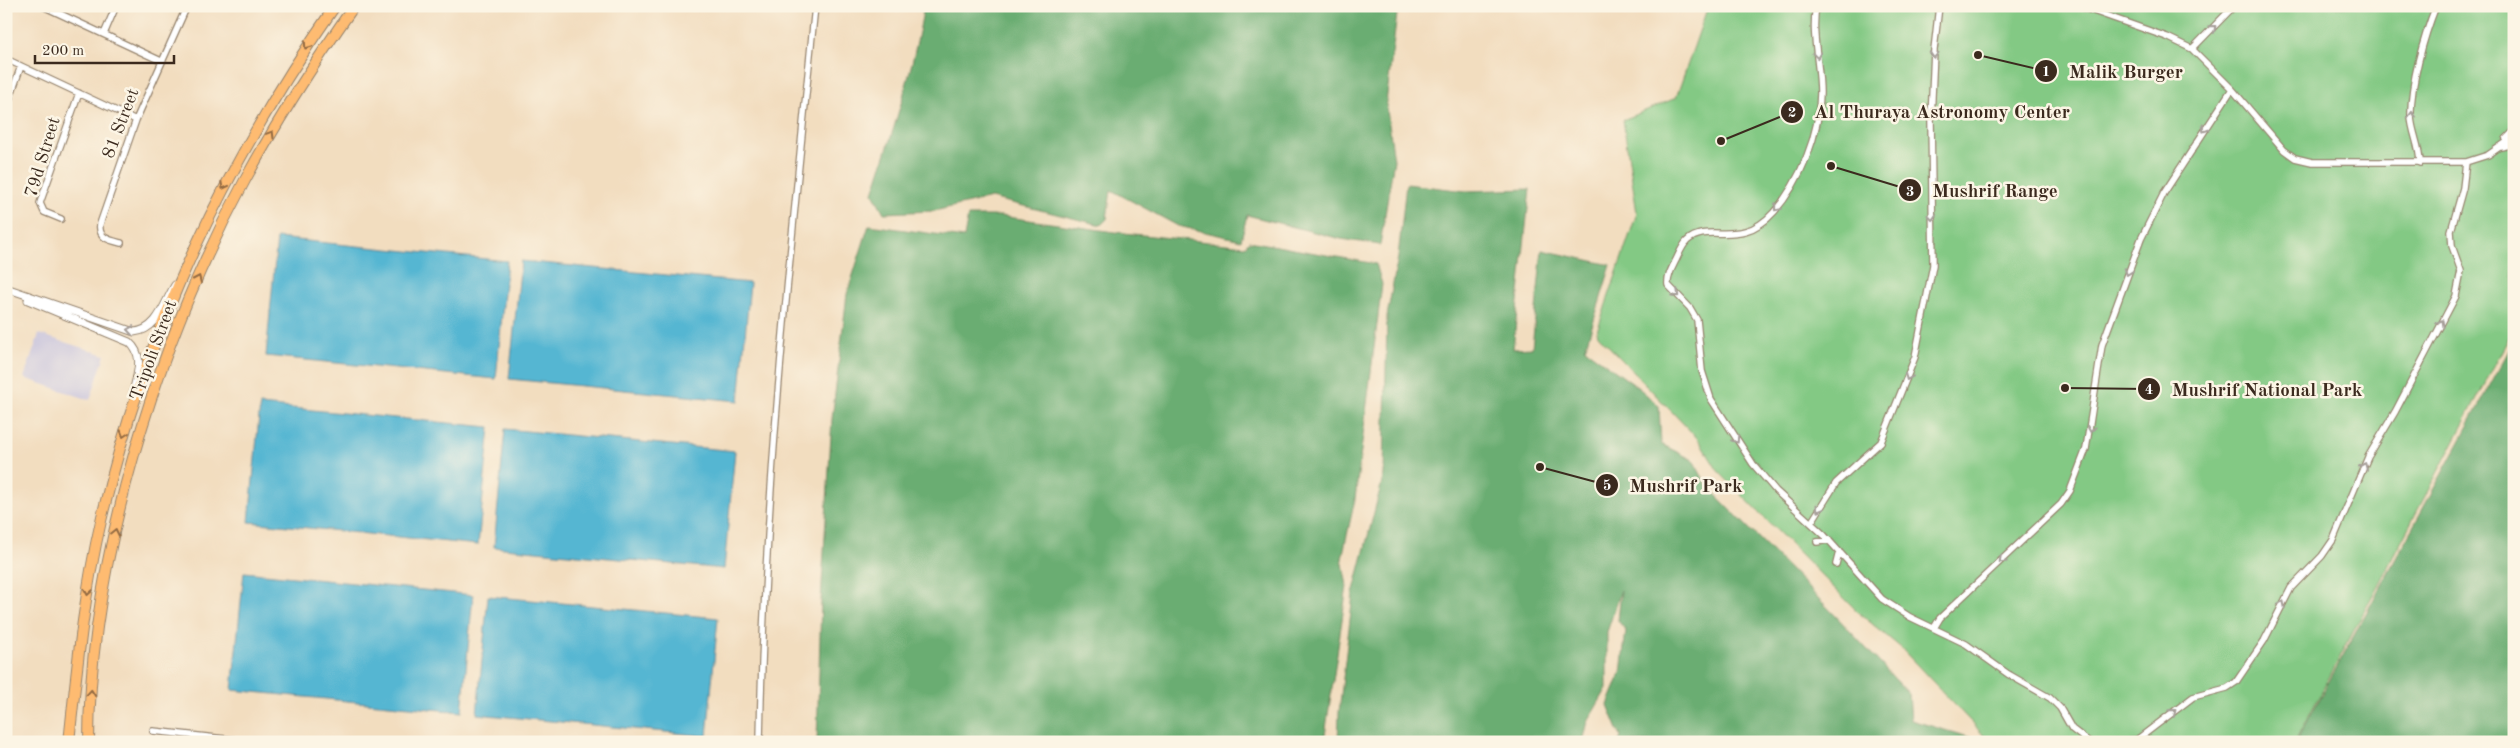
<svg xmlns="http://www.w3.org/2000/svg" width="2520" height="748" font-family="'Old Standard TT',serif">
	<rect width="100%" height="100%" fill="#fcf5e5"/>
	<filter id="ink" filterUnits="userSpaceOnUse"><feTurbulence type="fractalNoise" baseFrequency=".02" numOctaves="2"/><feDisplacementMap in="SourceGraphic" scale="10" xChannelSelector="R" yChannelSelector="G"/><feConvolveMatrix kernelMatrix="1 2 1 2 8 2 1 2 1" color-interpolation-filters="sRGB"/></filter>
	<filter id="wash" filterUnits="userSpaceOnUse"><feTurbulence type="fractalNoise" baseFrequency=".0096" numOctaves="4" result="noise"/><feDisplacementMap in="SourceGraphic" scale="20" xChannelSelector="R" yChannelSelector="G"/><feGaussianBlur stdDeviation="1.12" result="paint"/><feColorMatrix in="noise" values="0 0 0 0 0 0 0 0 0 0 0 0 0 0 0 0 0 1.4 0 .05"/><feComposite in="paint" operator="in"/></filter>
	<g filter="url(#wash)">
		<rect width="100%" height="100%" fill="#f2ddbf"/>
		<path fill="#c4c0db" d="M39 334 105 355 90 400 24 378Z"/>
		<path fill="#83c984" stroke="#5f7a51" d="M1708 6H2514V328L2295 742H1990L1900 647 1859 613 1718 471 1699 440 1598 335 1597 331 1637 213 1623 120 1676 98Z"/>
		<path fill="#6aad72" stroke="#526c48" d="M924 6H1398L1386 103 1394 160 1380 245 1341 239 1247 215 1241 240 1178 226 1111 190 1107 219 1101 225 991 198 934 211 884 213 873 193C893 131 913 71 924 6Z
			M1406 184 1466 191 1530 189 1513 349 1532 348 1542 250 1611 265 1585 349 1640 389 1659 406 1661 444 1693 460 1708 487 1834 614 1909 694 1911 720 1985 742H1619L1621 737 1608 705 1621 673 1626 630 1618 621 1621 590 1607 632V688L1588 721 1583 742H1338L1339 712 1353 594 1384 474 1387 316 1398 257Z
			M968 216H1000L1115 232 1245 246 1249 241 1376 264 1382 284 1355 499 1342 558 1347 586 1324 742H817L821 601 832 419 847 294 869 225 964 238Z
			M2514 341V742H2296Z"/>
		<path fill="#54b6d2" stroke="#487078" d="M277 238 507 261 496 379 266 356Z
			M521 261 750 283 739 401 509 379Z
			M260 405 490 427 478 545 249 522Z
			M505 429 735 451 724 569 494 547Z
			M244 572 473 595 462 712 232 690Z
			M488 596 718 618 707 736 477 714Z"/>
	</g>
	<g filter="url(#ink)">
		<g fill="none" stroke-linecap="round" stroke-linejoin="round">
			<g stroke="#96846e" stroke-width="8">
				<path id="minor" d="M43 6 161 61
					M1816 6C1811 35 1820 64 1820 93 1820 134 1800 182 1774 212 1740 250 1709 221 1687 241 1682 246 1679 254 1676 260 1672 268 1667 276 1668 285L1690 308 1697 320 1702 371 1711 399 1753 464 1776 491 1824 535 1882 599 1910 617 1966 644 2008 674 2050 698 2060 708 2072 729 2089 742
					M2079 6 2167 37 2192 49 2232 89 2284 150 2295 158 2312 162H2466L2488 155 2514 137
					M104 34 116 6
					M2192 49 2234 6
					M6 59 136 120
					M6 109 21 66
					M2506 139 2514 131
					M2501 147 2514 144
					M2420 163C2420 147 2412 132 2411 117 2410 85 2424 36 2436 6
					M6 193H7
					M61 219 44 212 40 203 79 93
					M121 243C109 240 98 238 100 224L136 120 187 6
					M1811 523 1836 483 1881 442 1915 357 1933 265 1931 120 1934 50 1939 6
					M1817 542 1829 540
					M1836 564 1839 552
					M1934 628 1940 618 2061 504 2070 491 2086 449 2102 345 2141 239 2164 193 2232 89
					M153 731 253 742
					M760 742C764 495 790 251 815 6
					M2134 742 2193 697 2227 688 2236 682 2264 641 2291 588 2322 556 2333 540 2368 457 2395 412 2456 296 2461 271 2452 246 2451 231 2463 188 2466 162"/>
			</g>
			<g stroke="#96846e" stroke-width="9">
				<path id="tertiary" d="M6 288 134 332C158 330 164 303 175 285
					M28 300 129 342C146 357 136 375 133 394"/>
			</g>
			<g stroke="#96846e" stroke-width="12">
				<path id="motorway" d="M69 742C77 668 84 594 101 521 145 332 224 165 335 6
					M89 742C89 560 158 341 244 182 277 121 314 63 354 6"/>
			</g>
			<use href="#minor" stroke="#fff" stroke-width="5.5"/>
			<use href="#tertiary" stroke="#fff" stroke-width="7"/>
			<use href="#motorway" stroke="#febb71" stroke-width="10"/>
		</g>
		<defs><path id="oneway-chevron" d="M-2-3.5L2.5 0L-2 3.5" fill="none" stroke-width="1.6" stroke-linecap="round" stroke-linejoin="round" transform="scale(1.25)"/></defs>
		<g stroke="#a79f9a">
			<use href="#oneway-chevron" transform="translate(2213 28) rotate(-40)"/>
			<use href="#oneway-chevron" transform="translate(1817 55) rotate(83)"/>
			<use href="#oneway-chevron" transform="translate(1934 55) rotate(93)"/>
			<use href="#oneway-chevron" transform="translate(2412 115) rotate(-91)"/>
			<use href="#oneway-chevron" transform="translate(2205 129) rotate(123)"/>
			<use href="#oneway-chevron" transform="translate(1777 208) rotate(130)"/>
			<use href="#oneway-chevron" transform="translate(1932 217) rotate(87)"/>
			<use href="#oneway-chevron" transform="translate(2128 272) rotate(110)"/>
			<use href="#oneway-chevron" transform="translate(1676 294) rotate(44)"/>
			<use href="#oneway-chevron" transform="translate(2441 323) rotate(-60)"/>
			<use href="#oneway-chevron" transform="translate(130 330) rotate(-171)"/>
			<use href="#oneway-chevron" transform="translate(1908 377) rotate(112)"/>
			<use href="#oneway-chevron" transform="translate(2091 429) rotate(99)"/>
			<use href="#oneway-chevron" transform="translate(1736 440) rotate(56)"/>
			<use href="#oneway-chevron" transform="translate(2364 466) rotate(-66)"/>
			<use href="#oneway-chevron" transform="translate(1819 509) rotate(120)"/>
			<use href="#oneway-chevron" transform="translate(2002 560) rotate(137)"/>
			<use href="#oneway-chevron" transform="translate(2282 604) rotate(-63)"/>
			<use href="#oneway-chevron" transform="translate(2173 712) rotate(-39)"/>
		</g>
		<g stroke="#936b43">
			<use href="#oneway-chevron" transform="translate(307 46) rotate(125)"/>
			<use href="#oneway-chevron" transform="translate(271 134) rotate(-59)"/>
			<use href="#oneway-chevron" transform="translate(224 186) rotate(118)"/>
			<use href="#oneway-chevron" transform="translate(198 279) rotate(-66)"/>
			<use href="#oneway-chevron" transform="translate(124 434) rotate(108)"/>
			<use href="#oneway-chevron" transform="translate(115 532) rotate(-77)"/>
			<use href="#oneway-chevron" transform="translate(88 592) rotate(99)"/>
			<use href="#oneway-chevron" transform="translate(91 693) rotate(-85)"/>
		</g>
	</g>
	<g text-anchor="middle" stroke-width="5" stroke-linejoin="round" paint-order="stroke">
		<g font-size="18" fill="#3b2a1e" stroke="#fcf5e5">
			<text transform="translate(120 123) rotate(-69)" y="6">81 Street</text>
			<text transform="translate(42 157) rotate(-73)" y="6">79d Street</text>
			<text transform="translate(153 350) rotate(-70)" y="6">Tripoli Street</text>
		</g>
	</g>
	<path fill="none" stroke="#3b2a1e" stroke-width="2" d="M1978 55L2046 71M1721 141L1792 112M1831 166L1910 190M2065 388L2149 389M1540 467L1607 485"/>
	<g fill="#3b2a1e" stroke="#fcf5e5" stroke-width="2">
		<circle cx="1978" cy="55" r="5"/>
		<circle cx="1721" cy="141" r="5"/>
		<circle cx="1831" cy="166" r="5"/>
		<circle cx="2065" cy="388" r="5"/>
		<circle cx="1540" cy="467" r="5"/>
		<circle cx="2046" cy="71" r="12"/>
		<circle cx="1792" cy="112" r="12"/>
		<circle cx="1910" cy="190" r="12"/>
		<circle cx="2149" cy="389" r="12"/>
		<circle cx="1607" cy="485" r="12"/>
	</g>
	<g font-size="15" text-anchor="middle" font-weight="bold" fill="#fff">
		<text x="2046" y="76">1</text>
		<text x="1792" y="117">2</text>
		<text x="1910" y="196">3</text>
		<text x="2149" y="394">4</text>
		<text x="1607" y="490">5</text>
	</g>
	<g font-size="19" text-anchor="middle" font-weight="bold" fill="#3b2a1e" stroke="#fcf5e5" stroke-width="5" stroke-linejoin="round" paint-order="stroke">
		<text x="2126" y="78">Malik Burger</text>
		<text x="1942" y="118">Al Thuraya Astronomy Center</text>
		<text x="1995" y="197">Mushrif Range</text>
		<text x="2267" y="396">Mushrif National Park</text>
		<text x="1686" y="492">Mushrif Park</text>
	</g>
	<rect width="2520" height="748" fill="none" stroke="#fcf5e5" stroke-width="25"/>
	<path d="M35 55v8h139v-8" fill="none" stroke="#3b2a1e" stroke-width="2.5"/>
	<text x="42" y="55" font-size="15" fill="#3b2a1e" stroke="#fcf5e5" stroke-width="4" paint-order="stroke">200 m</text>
</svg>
